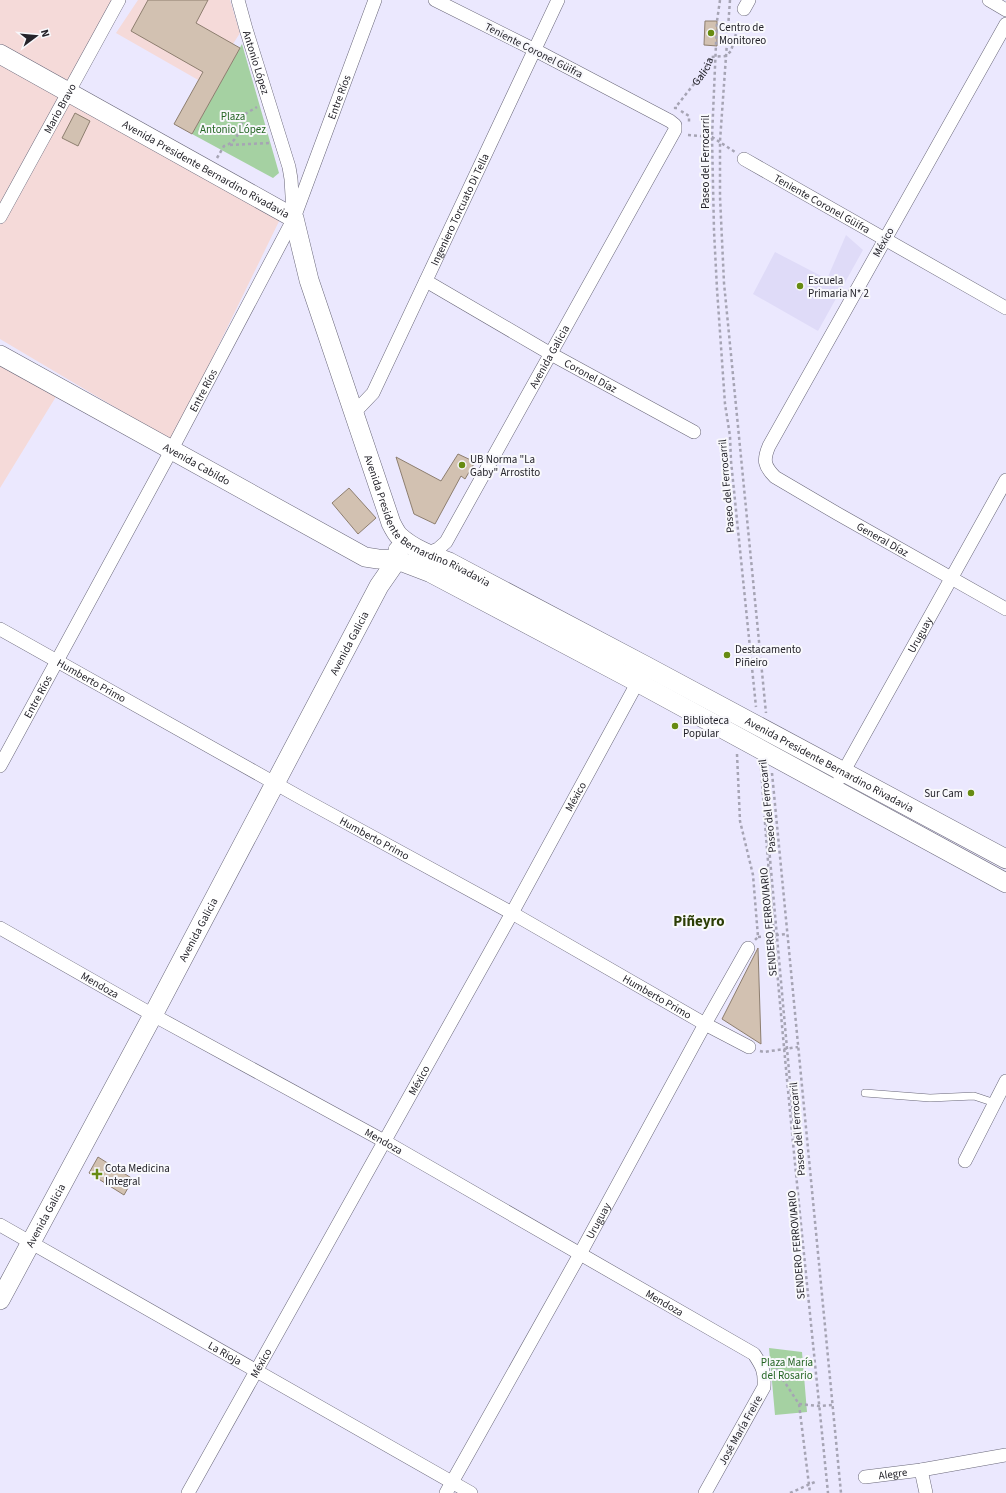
<svg xmlns="http://www.w3.org/2000/svg" width="1006" height="1493" font-family="'Source Sans 3',sans-serif">
	<rect width="100%" height="100%" fill="#ebe8fe"/>
	<path fill="#f5dad9" d="M0 0H113L60 94 285 209 172 441 0 339Z
		M138 0H230L240 33 207 85 116 33Z
		M0 364 57 395 0 488Z"/>
	<path fill="#dfdbf8" d="M846 235 863 250 818 331 753 294 775 252 827 279Z"/>
	<path fill="#a5d1a2" d="M242 44 279 173 273 178 192 134Z
		M769 1348 802 1352 807 1412 775 1415Z"/>
	<path fill="#d2c1b1" stroke="#8d7e6f" d="M148 0H208L196 23 240 48 192 134 174 124 203 72 131 31Z
		M705 21H717V46L704 45Z
		M75 113 90 121 78 146 62 138Z
		M458 454 475 462 465 479 461 476 435 524 414 514 396 457 441 481Z
		M349 488 376 518 358 534 332 503Z
		M758 948 761 1044 722 1019Z
		M98 1157 133 1179 124 1195 89 1173Z"/>
	<g fill="none" stroke-linecap="round" stroke-linejoin="round">
		<g stroke="#696779" stroke-width="8">
			<path id="service" d="M865 1093 930 1098 974 1096 995 1103"/>
		</g>
		<g stroke="#696779" stroke-width="14">
			<g id="minor">
				<path id="s2" d="M238 0 246 29 289 167 291 179 293 212"/>
				<path d="M989 0 1006 10"/>
				<path d="M744 9 749 0"/>
				<path id="s3" d="M1006 24 769 446C763 460 764 466 775 477L838 514 1006 609"/>
				<path id="s4" d="M744 159 1006 308"/>
				<path id="s5" d="M0 217 119 0"/>
				<path id="s6" d="M426 281 551 354 694 432"/>
				<path id="s7" d="M353 414 373 393 558 0"/>
				<path id="s8" d="M423 555 438 549 446 542 675 130V125L670 121 535 50 435 0"/>
				<path id="s9" d="M0 629 303 799 512 913 705 1024 749 1047"/>
				<path id="s10" d="M0 766 172 449 294 218 375 0"/>
				<path id="s11" d="M840 778 1006 480"/>
				<path id="s12" d="M0 928 153 1015 384 1141 754 1354C762 1366 765 1371 764 1387L705 1493"/>
				<path d="M965 1161 1006 1081"/>
				<path id="s13" d="M0 1225 471 1493"/>
				<path d="M921 1470 926 1493"/>
				<path id="s14" d="M865 1477 921 1470 1006 1455"/>
				<path id="s15" d="M188 1493 512 913 641 676"/>
				<path id="s16" d="M446 1493 580 1254 705 1024 748 948"/>
			</g>
		</g>
		<g stroke="#696779" stroke-width="20">
			<g id="secondary">
				<path id="s17" d="M0 54 294 218 309 280 391 523C393 527 396 533 399 536 413 549 432 556 449 562L646 666 1006 859"/>
				<path id="s18" d="M0 355 365 557 378 559 397 560 431 573 637 682 1006 883"/>
				<path id="s19" d="M0 1300 153 1015 379 586 397 560 398 550"/>
			</g>
		</g>
		<g stroke="#a6a4b4" stroke-width="2.5" stroke-dasharray="3 3" stroke-linecap="butt">
			<path d="M720 0 717 21 712 137 714 231 717 289 725 404 730 436 731 461 756 707"/>
			<path d="M730 0 720 141V197L724 283 766 713"/>
			<path id="s1" d="M677 108H675L705 70 710 57 726 56 731 51 740 20"/>
			<path d="M681 111 689 116V122"/>
			<path d="M688 135 712 137 735 152"/>
			<path d="M230 145 269 143"/>
			<path d="M217 158 224 146C239 142 240 127 245 114L257 107"/>
			<path d="M737 754 740 821 753 875 758 937 755 940"/>
			<path d="M761 768C778 1010 804 1252 828 1493"/>
			<path d="M772 773 841 1493"/>
			<path d="M767 825 795 1138"/>
			<path d="M758 937 787 934"/>
			<path d="M760 1051 764 1052 798 1047"/>
			<path d="M776 1369 799 1404 810 1493"/>
			<path d="M799 1404 819 1406 832 1405"/>
			<path d="M790 1493 817 1481"/>
		</g>
		<use href="#service" stroke="#fff" stroke-width="7"/>
		<use href="#minor" stroke="#fff" stroke-width="13"/>
		<use href="#secondary" stroke="#fff" stroke-width="19"/>
	</g>
	<g fill="#678b12" stroke="#f8f8fc" stroke-width="1.5">
		<circle cx="711" cy="33" r="4"/>
		<circle cx="800" cy="286" r="4"/>
		<circle cx="462" cy="465" r="4"/>
		<circle cx="727" cy="655" r="4"/>
		<circle cx="675" cy="726" r="4"/>
		<circle cx="971" cy="793" r="4"/>
		<path d="M95 1168h4v4h4v4h-4v4h-4v-4h-4v-4h4z"/>
	</g>
	<g text-anchor="middle" stroke-width="4" stroke-linejoin="round" paint-order="stroke">
		<g font-size="11" fill="#24232a" stroke="#f8f8fc" text-anchor="start">
			<text x="719" y="31">Centro de<tspan x="719" dy="13">Monitoreo</tspan></text>
			<text x="808" y="284">Escuela<tspan x="808" dy="13">Primaria N* 2</tspan></text>
			<text x="470" y="463">UB Norma "La<tspan x="470" dy="13">Gaby" Arrostito</tspan></text>
			<text x="735" y="653">Destacamento<tspan x="735" dy="13">Piñeiro</tspan></text>
			<text x="683" y="724">Biblioteca<tspan x="683" dy="13">Popular</tspan></text>
			<text x="963" y="797" text-anchor="end">Sur Cam</text>
			<text x="105" y="1172">Cota Medicina<tspan x="105" dy="13">Integral</tspan></text>
		</g>
		<g font-size="11" fill="#24232a" stroke="#f8f8fc">
			<text transform="translate(534 50) rotate(27)" y="4">Teniente Coronel Güifra</text>
			<text dy="4" stroke="none"><textPath href="#s2" startOffset="65">Antonio López</textPath></text>
			<text dy="4" stroke="none"><textPath href="#s1" startOffset="48">Galicia</textPath></text>
			<text dy="4" stroke="none"><textPath href="#s10" startOffset="751">Entre Ríos</textPath></text>
			<text dy="4" stroke="none"><textPath href="#s5" startOffset="124">Mario Bravo</textPath></text>
			<text transform="translate(705 162) rotate(-90)" y="4">Paseo del Ferrocarril</text>
			<text dy="4" stroke="none"><textPath href="#s17" startOffset="236">Avenida Presidente Bernardino Rivadavia</textPath></text>
			<text dy="4" stroke="none"><textPath href="#s4" startOffset="90">Teniente Coronel Güifra</textPath></text>
			<text dy="4" stroke="none"><textPath href="#s7" startOffset="232">Ingeniero Torcuato Di Tella</textPath></text>
			<text transform="translate(883 242) rotate(-61)" y="4">México</text>
			<text dy="4" stroke="none"><textPath href="#s8" startOffset="239">Avenida Galicia</textPath></text>
			<text dy="4" stroke="none"><textPath href="#s6" startOffset="190">Coronel Díaz</textPath></text>
			<text dy="4" stroke="none"><textPath href="#s10" startOffset="427">Entre Ríos</textPath></text>
			<text dy="4" stroke="none"><textPath href="#s18" startOffset="225">Avenida Cabildo</textPath></text>
			<text transform="translate(726 486) rotate(-95)" y="4">Paseo del Ferrocarril</text>
			<text dy="4" stroke="none"><textPath href="#s17" startOffset="680">Avenida Presidente Bernardino Rivadavia</textPath></text>
			<text dy="4" stroke="none"><textPath href="#s3" startOffset="643">General Díaz</textPath></text>
			<text dy="4" stroke="none"><textPath href="#s11" startOffset="164">Uruguay</textPath></text>
			<text dy="4" stroke="none"><textPath href="#s19" startOffset="744">Avenida Galicia</textPath></text>
			<text dy="4" stroke="none"><textPath href="#s9" startOffset="105">Humberto Primo</textPath></text>
			<text dy="4" stroke="none"><textPath href="#s10" startOffset="79">Entre Ríos</textPath></text>
			<text dy="4" stroke="none"><textPath href="#s17" startOffset="1160">Avenida Presidente Bernardino Rivadavia</textPath></text>
			<text dy="4" stroke="none"><textPath href="#s15" startOffset="797">México</textPath></text>
			<text transform="translate(767 806) rotate(-96)" y="4">Paseo del Ferrocarril</text>
			<text dy="4" stroke="none"><textPath href="#s9" startOffset="429">Humberto Primo</textPath></text>
			<text transform="translate(768 922) rotate(-95)" y="4">SENDERO FERROVIARIO</text>
			<text dy="4" stroke="none"><textPath href="#s19" startOffset="420">Avenida Galicia</textPath></text>
			<text dy="4" stroke="none"><textPath href="#s12" startOffset="115">Mendoza</textPath></text>
			<text dy="4" stroke="none"><textPath href="#s9" startOffset="753">Humberto Primo</textPath></text>
			<text dy="4" stroke="none"><textPath href="#s15" startOffset="473">México</textPath></text>
			<text transform="translate(797 1129) rotate(-95)" y="4">Paseo del Ferrocarril</text>
			<text dy="4" stroke="none"><textPath href="#s12" startOffset="439">Mendoza</textPath></text>
			<text dy="4" stroke="none"><textPath href="#s19" startOffset="96">Avenida Galicia</textPath></text>
			<text dy="4" stroke="none"><textPath href="#s16" startOffset="312">Uruguay</textPath></text>
			<text transform="translate(796 1245) rotate(-95)" y="4">SENDERO FERROVIARIO</text>
			<text dy="4" stroke="none"><textPath href="#s12" startOffset="763">Mendoza</textPath></text>
			<text dy="4" stroke="none"><textPath href="#s13" startOffset="259">La Rioja</textPath></text>
			<text dy="4" stroke="none"><textPath href="#s15" startOffset="149">México</textPath></text>
			<text transform="translate(740 1430) rotate(-61)" y="4">José María Freire</text>
			<text dy="4" stroke="none"><textPath href="#s14" startOffset="28">Alegre</textPath></text>
		</g>
		<g font-size="11" fill="#246523" stroke="#f8f8fc">
			<text x="233" y="120">Plaza<tspan x="233" dy="13">Antonio López</tspan></text>
			<text x="787" y="1366">Plaza María<tspan x="787" dy="13">del Rosario</tspan></text>
		</g>
		<g font-size="15" font-weight="bold" fill="#2c3d05" stroke="#f8f8fc">
			<text x="699" y="926">Piñeyro</text>
		</g>
	</g>
	<g transform="translate(36 36) rotate(74)" stroke="#f8f8fc" stroke-width="3" paint-order="stroke">
	<path d="M0-3L7 15L0 10L-7 15Z" fill="#24232a"/>
	<text y="-6" font-size="11" font-weight="bold" text-anchor="middle" fill="#24232a">N</text>
	</g>
</svg>
